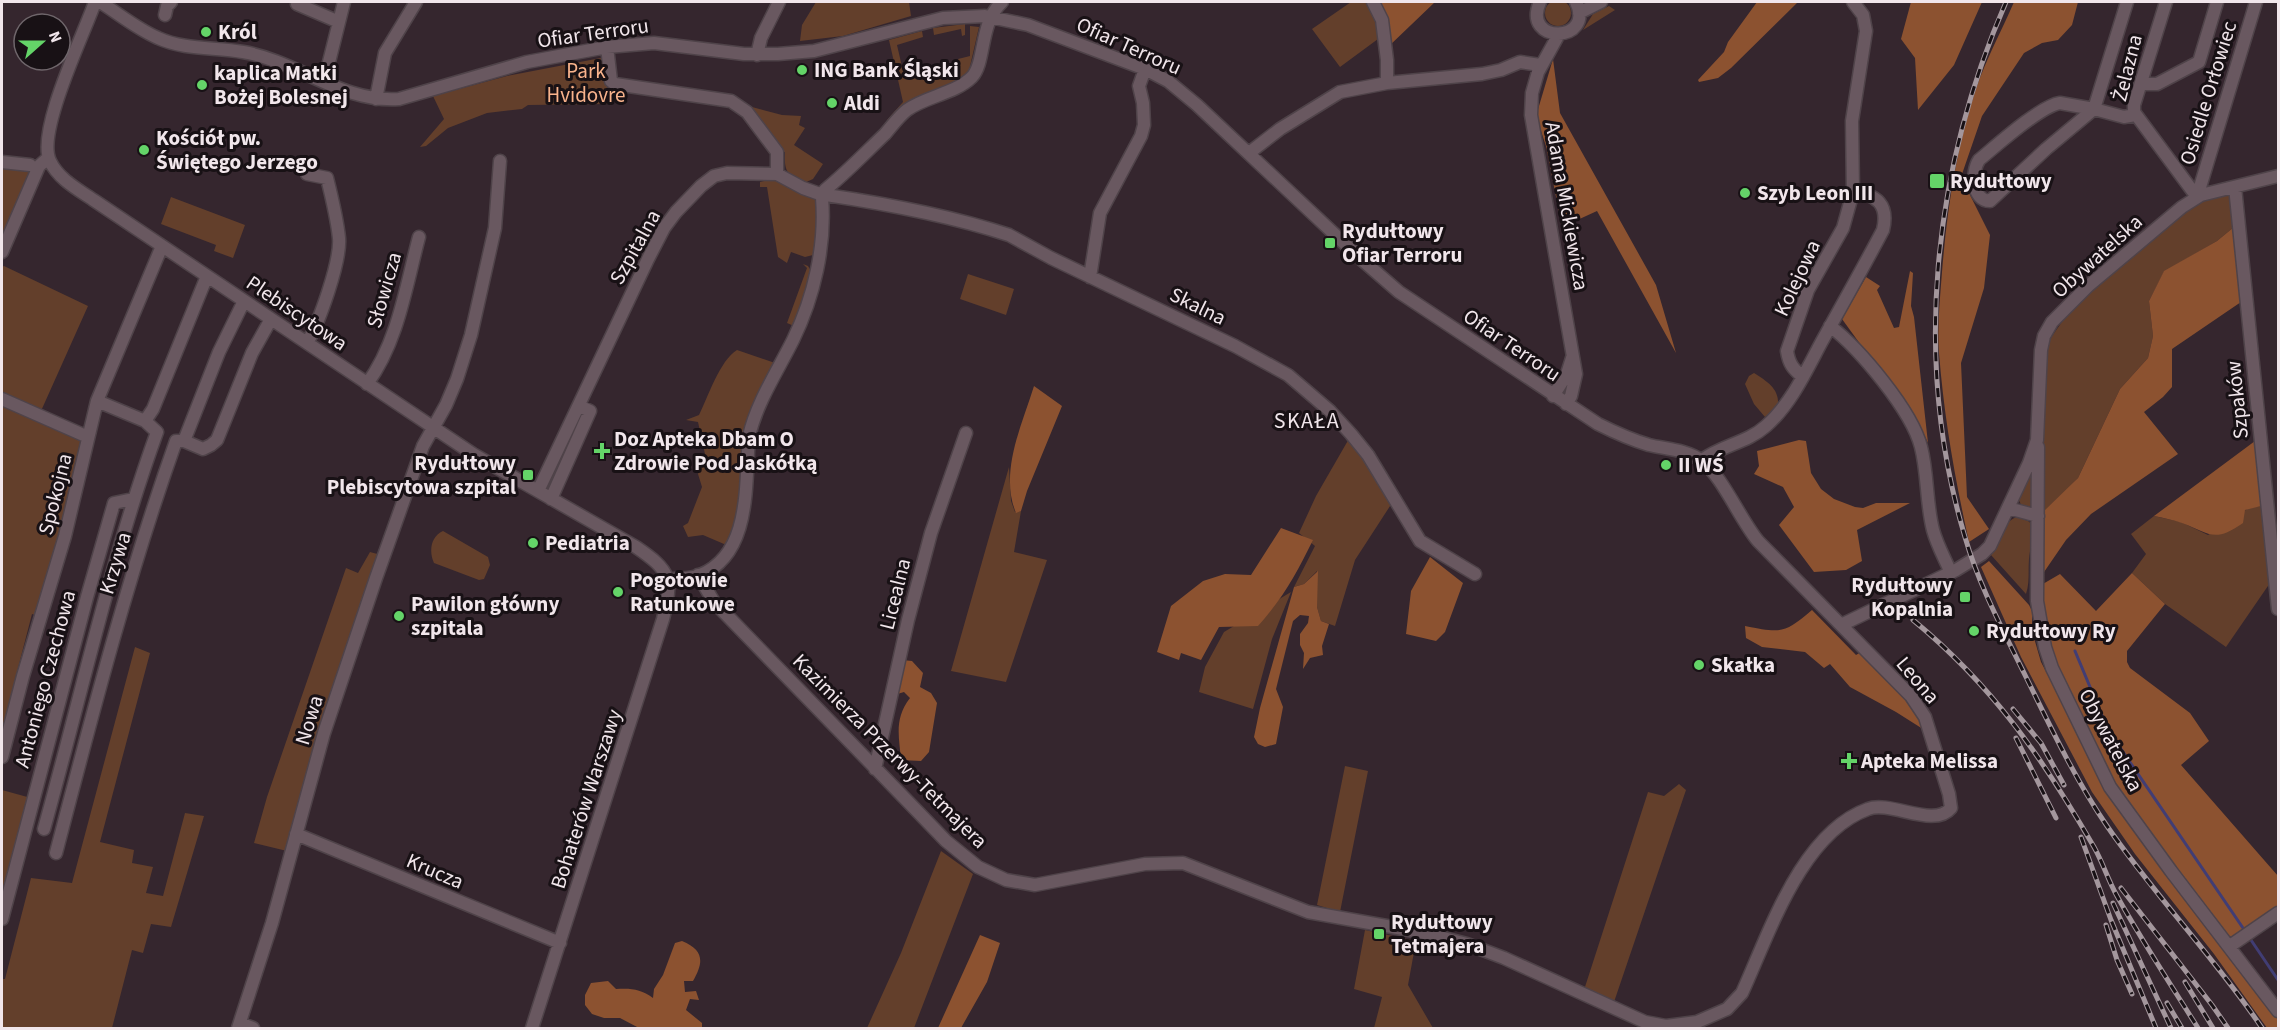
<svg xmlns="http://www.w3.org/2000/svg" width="2280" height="1030" font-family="'Source Sans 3',sans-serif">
	<rect width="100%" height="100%" fill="#35262e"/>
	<path fill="#633f2b" d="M1545 13a13 13 0 1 1 26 0a13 13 0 1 1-26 0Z
		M816 2H909L911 16 843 36 800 41 802 25Z
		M1351 2H1369L1376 13 1378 39 1340 67 1312 29Z
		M1609 6 1615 10 1583 30 1593 14Z
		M965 24V35L962 36 961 29 934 35 933 28Z
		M970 26 979 27 968 75 890 122 887 120 903 102 889 40 922 31 923 37 897 45 903 71 914 69 916 75 958 66V59L970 56Z
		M606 57 608 104 528 105 522 109 487 113 448 128 426 146 420 147 444 119 433 96 507 76Z
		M752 107 782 115 801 116 799 125 805 128 794 145 823 164 813 179 804 183C787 174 784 172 785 152H782L750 110Z
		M2 166 30 170 33 175 2 247Z
		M773 179 813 197 817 202V254L805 257 791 252 787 263 778 257 767 187H760V182Z
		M2224 195 2229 196 2233 203 2234 227 2217 241 2164 272 2149 301 2153 336 2148 358 2120 389 2078 478 2042 518 2045 359 2050 339 2066 316 2122 261 2202 200Z
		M171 197 245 225 233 258 214 251 216 245 161 224Z
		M803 264 808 266 811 271 794 326 787 323 807 268Z
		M4 266 88 306 41 411 2 395V267Z
		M968 274 1014 289 1006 315 960 299Z
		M737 350 775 363 760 389 749 417 734 532 728 543 724 544 703 535 688 537 683 526 688 523 702 487 698 474 705 454 698 422 686 420 699 415C708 397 720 360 737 350Z
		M1754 373C1768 382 1780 389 1778 407L1765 417 1754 404 1745 384 1749 376Z
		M2 405 84 442 38 616 32 614 2 730Z
		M1350 437 1392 503 1355 560 1335 626 1321 621 1317 607V571L1304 584 1294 587 1315 546 1299 533 1316 496Z
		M1009 467 1011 501 1015 512 1021 511 1014 552 1047 560 1006 682 951 671Z
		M2030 477H2032L2034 504 2027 508 2022 507 2018 498 2027 478Z
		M2261 506 2270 583 2226 647 2165 604 2132 573 2146 554 2131 534 2154 516 2181 522 2208 535 2250 507Z
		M2017 517 2028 521 2033 525C2034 538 2030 547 2029 559 2028 571 2030 582 2026 594L1991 555C1997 542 2002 522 2017 517Z
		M443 531 488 557 490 565 484 579 479 580 434 563C429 552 430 537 443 531Z
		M370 552 381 555 287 851 254 843 267 797 346 568 358 573Z
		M1291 592 1272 639 1253 709 1199 692 1205 667 1224 632Z
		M135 647 150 653 100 842 134 850 132 863 153 867 146 893 163 896 185 813 204 816 171 927 151 924 143 953 132 950 112 1028H2V979H5L31 878 72 883Z
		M1345 766 1368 771 1340 912 1317 905Z
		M1679 784 1686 790 1614 1002 1584 990 1648 792 1664 796Z
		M2 790 31 798 2 904Z
		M941 851 973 874 914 1028H867L901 953Z
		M1365 930 1416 941 1408 985 1433 1028H1374L1382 997 1354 989Z"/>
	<path fill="#8c5230" d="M1374 2H1435L1388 47Z
		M1757 2H1798L1731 68 1718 78 1699 82 1698 80 1724 52 1728 42Z
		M1911 2H1982L1954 65 1918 110 1915 58 1901 39Z
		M2014 2H2078L2072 25 2058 40 2042 43 2024 53 1982 116 1961 177 1990 235 1984 288 1961 363 1967 497 1989 529 1969 542C1955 479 1944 417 1939 353 1937 326 1940 299 1942 272 1947 210 1956 148 1976 89 1986 59 2002 30 2014 2Z
		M1553 59 1560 113 1656 285 1676 353 1597 211 1562 227 1546 146 1536 116Z
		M2234 227 2241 302 2172 349V387L2163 397 2144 412 2178 454 2091 514 2066 540 2042 575V513L2078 478 2120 389 2148 358 2153 336 2149 301 2164 271 2217 241Z
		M1910 271 1913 273 1911 306 1914 317 1928 443 1921 428 1842 319 1866 277 1880 286 1877 290 1894 328 1899 327Z
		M1034 386 1062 406 1027 491 1021 511 1016 513C999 472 1022 425 1034 386Z
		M1799 440 1806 441 1811 473 1821 489 1834 499 1855 507 1863 508 1876 503H1910L1857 530 1862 561 1846 570 1814 572 1779 525 1794 507 1783 487 1754 474 1759 466 1757 451Z
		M2255 441 2261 506 2245 510 2243 523C2214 543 2211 534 2182 523 2174 520 2164 518 2154 516Z
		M1281 528 1313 540C1296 574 1284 597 1258 626L1219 627 1201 660 1181 653 1179 660 1157 652 1171 606 1203 581 1225 574 1251 575Z
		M1430 557 1463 583 1445 632 1436 641 1406 634 1411 591Z
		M1989 561 2029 605 2032 611V631L2041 662 2086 749 2278 1017V1028H2267L2214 954 2135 854 2092 792 2021 657 1981 567Z
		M1318 571 1317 607 1321 621 1329 624 1322 646 1323 655 1310 658 1303 669 1304 653 1300 645V634L1308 623 1309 616 1300 615 1293 621 1276 689 1283 707 1276 744 1265 747 1258 744 1254 737 1260 708 1294 587 1304 584Z
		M2132 573 2165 604 2127 651V662L2130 668 2190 713 2209 741 2181 765 2278 876V908L2230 946 2110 787 2052 668 2036 588 2060 574 2096 611Z
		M1812 610 1856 655 1861 652 1919 713 1926 731 1896 712 1850 687 1830 664 1824 668 1805 652 1762 647 1746 638 1745 626C1781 633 1784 634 1812 610Z
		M902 660 912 661 923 673 920 687 931 693 937 703 929 752 921 761 901 760C899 736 894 719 910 698L904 692 894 695Z
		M980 935 1000 943 987 982 961 1028H938Z
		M682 941C704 950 704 962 693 981H684L685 992 696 991 699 1000 690 999 686 1010 702 1023V1028H639L620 1018H604L592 1014 585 1005V995L591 983 608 981 616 989C631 988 641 989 653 998L654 989 663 975 675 943Z"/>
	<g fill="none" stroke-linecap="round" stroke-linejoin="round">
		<path stroke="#413d74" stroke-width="3" d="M2075 651 2108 730 2243 928
			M2251 940 2278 980"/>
		<g stroke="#4f4349" stroke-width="15">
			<path id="minor" d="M95 2C84 34 36 132 50 161 58 179 79 190 95 201L473 454 636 547C671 571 673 578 663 619L532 1028
				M100 2C119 14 137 29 158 38 184 50 215 47 243 52 297 61 342 103 399 99L527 62 607 47 654 43 744 54H778L814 51 943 18 985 16 1028 25 1145 69 1168 81 1197 105 1361 259 1399 292 1598 424C1614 432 1632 440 1649 445 1666 449 1688 450 1702 461 1722 476 1740 519 1758 541L1911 696 1925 717 1949 794 1951 808C1934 829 1890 800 1868 809 1801 833 1769 934 1742 993L1727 1009 1697 1022 1666 1026 1645 1022 1504 958 1467 944 1420 932 1308 912 1183 863 1145 864 1035 885 1006 880 978 867 946 841 919 813 714 602 698 575
				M1373 2 1382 20 1387 60V83
				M1540 2C1521 45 1596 43 1576 2
				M2127 2 2094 109 2124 117 2135 115
				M2166 2 2134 105V112L2197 197
				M297 4 339 22
				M1579 13 1601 2
				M165 15 167 6 171 2
				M1559 34 1538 72 1532 93 1531 115 1576 374 1571 396 1566 404
				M607 47 611 81 615 84 731 101 747 112 777 152V174
				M757 55 761 38 779 2
				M324 82 344 2
				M2141 84H2157L2199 62 2217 2
				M376 99 385 53 416 2
				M2060 103 2094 109 2046 149 1990 201C1972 201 1971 172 1979 160 1996 146 2040 106 2060 103Z
				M1249 153 1280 129 1340 92 1387 83 1482 74 1501 70 1520 62 1540 65
				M2 162 30 165
				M2235 187 2278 609
				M825 190C846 173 865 153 885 134 892 126 899 116 907 110 926 96 955 94 972 77 986 62 979 23 1002 2
				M826 195C888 204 948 215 1009 235L1051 258 1235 346 1288 375 1330 411 1351 434 1368 455 1420 541 1475 574
				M2197 197 2256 2
				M2 252 39 166 48 158
				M1090 277 1100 213 1141 136 1144 125 1143 103 1139 86 1145 69
				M1830 326C1860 349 1912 411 1921 447 1928 474 1926 503 1933 530 1937 545 1945 559 1951 573
				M307 343C319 323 341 261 339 238 337 218 332 198 327 178L307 174
				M1803 377C1793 369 1789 364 1787 351L1808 290 1843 228 1853 192 1852 121 1866 31 1863 15 1853 2
				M367 384C398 342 406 286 419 237
				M1553 396 1567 374 1572 358
				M2 399 88 437
				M97 401 145 421
				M184 441 203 449 211 445 217 440 252 353 271 319
				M2038 447 2037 601 2045 647 2052 668 2110 787 2171 871 2278 1011
				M1702 460C1722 445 1747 443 1766 426 1791 404 1806 371 1821 343 1842 305 1863 268 1883 230 1889 205 1877 194 1853 192
				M538 491 648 259 664 228 676 212 701 186 714 176 727 173 777 174 803 188 817 193
				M551 499 590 411 579 406
				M2008 508 2038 516
				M668 580C678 578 691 579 700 575 752 554 745 483 749 436 757 402 777 372 793 340 814 297 826 245 822 198
				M1841 625 1956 570 1982 554 1990 546 2029 463 2037 440 2041 350 2044 336 2052 322 2088 286 2182 207 2201 195 2278 176
				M2 757 23 676 65 536 97 401 162 246
				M875 769 908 620 931 533 966 433
				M44 829C81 696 110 562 157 432L145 421 153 409 207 276
				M296 834 560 943
				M56 853C92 715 128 576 176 441H184L219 352 244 301
				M2 919 87 597 114 503 133 499
				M2230 946 2278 913
				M240 1023 253 1028
				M238 1028 272 923 324 733 376 578 423 446 446 405 457 379 471 335 495 228 500 161"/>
		</g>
		<use href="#minor" stroke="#695860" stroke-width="12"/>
		<g stroke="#a4979d" stroke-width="5">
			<path id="rail" d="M2006 2C1933 170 1912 360 1965 537 1979 586 2004 632 2026 677 2051 728 2075 779 2107 826 2155 896 2215 958 2262 1028
				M1913 620C1993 686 2042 757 2094 847 2103 863 2108 880 2117 896 2142 941 2171 985 2198 1028
				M2013 709 2041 743 2064 785
				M2016 738 2056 818
				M2081 837 2111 920 2156 1028
				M2121 888 2212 1005 2228 1028
				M2113 903 2171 1028
				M2106 925 2117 960 2132 994
				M2185 982 2213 1028
				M2167 1003 2182 1028"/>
		</g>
		<use href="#rail" stroke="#181115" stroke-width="3" stroke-dasharray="9" stroke-linecap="butt"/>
	</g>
	<g fill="#64d468" stroke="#181115" stroke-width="2">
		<circle cx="206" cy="32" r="6"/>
		<circle cx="802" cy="70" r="6"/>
		<circle cx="202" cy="85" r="6"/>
		<circle cx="832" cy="103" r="6"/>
		<circle cx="144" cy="150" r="6"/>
		<rect x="1929" y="173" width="16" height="16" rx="3"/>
		<circle cx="1745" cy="193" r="6"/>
		<rect x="1324" y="237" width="12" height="12" rx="3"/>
		<path d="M599 442h6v6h6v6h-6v6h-6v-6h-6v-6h6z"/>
		<circle cx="1666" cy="465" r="6"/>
		<rect x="522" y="469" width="12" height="12" rx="3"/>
		<circle cx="533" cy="543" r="6"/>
		<circle cx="618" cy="592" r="6"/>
		<rect x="1959" y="591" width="12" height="12" rx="3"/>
		<circle cx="399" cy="616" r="6"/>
		<circle cx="1974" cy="631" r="6"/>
		<circle cx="1699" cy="665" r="6"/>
		<path d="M1846 752h6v6h6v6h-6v6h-6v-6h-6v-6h6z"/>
		<rect x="1373" y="928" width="12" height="12" rx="3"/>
	</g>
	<g text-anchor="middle" stroke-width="6" stroke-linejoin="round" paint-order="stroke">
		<g font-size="21" font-weight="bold" fill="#f1e6eb" stroke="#181115" text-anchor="start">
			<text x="218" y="39">Król</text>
			<text x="814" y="77">ING Bank Śląski</text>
			<text x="214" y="80">kaplica Matki<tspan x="214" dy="24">Bożej Bolesnej</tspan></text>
			<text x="844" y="110">Aldi</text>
			<text x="156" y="145">Kościół pw.<tspan x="156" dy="24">Świętego Jerzego</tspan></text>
			<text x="1950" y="188">Rydułtowy</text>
			<text x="1757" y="200">Szyb Leon III</text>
			<text x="1342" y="238">Rydułtowy<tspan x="1342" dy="24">Ofiar Terroru</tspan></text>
			<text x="614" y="446">Doz Apteka Dbam O<tspan x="614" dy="24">Zdrowie Pod Jaskółką</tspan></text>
			<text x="516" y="470" text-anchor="end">Rydułtowy<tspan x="516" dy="24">Plebiscytowa szpital</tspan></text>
			<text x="1678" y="472">II WŚ</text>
			<text x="545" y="550">Pediatria</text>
			<text x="630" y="587">Pogotowie<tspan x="630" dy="24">Ratunkowe</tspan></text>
			<text x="1953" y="592" text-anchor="end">Rydułtowy<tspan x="1953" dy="24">Kopalnia</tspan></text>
			<text x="411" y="611">Pawilon główny<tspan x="411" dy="24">szpitala</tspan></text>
			<text x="1986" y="638">Rydułtowy Ry</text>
			<text x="1711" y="672">Skałka</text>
			<text x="1861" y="768">Apteka Melissa</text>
			<text x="1391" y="929">Rydułtowy<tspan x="1391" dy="24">Tetmajera</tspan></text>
		</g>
		<g font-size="21" fill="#f1e6eb" stroke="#181115">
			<text transform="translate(593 33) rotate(-8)" y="7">Ofiar Terroru</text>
			<text transform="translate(1129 46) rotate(24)" y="7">Ofiar Terroru</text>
			<text transform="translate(2127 68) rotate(-76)" y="7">Żelazna</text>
			<text transform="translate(2208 93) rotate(-73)" y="7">Osiedle Orłowiec</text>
			<text transform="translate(1567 206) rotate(80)" y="7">Adama Mickiewicza</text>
			<text transform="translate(635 247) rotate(-61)" y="7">Szpitalna</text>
			<text transform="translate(2097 256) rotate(-42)" y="7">Obywatelska</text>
			<text transform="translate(1797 278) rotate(-65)" y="7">Kolejowa</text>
			<text transform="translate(384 290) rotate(-74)" y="7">Słowicza</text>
			<text transform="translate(1198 306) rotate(26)" y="7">Skalna</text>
			<text transform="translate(297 313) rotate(34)" y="7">Plebiscytowa</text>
			<text transform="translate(1512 345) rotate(34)" y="7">Ofiar Terroru</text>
			<text transform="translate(2237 400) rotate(-96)" y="7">Szpaków</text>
			<text transform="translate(55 494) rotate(-76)" y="7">Spokojna</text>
			<text transform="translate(115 563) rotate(-73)" y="7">Krzywa</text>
			<text transform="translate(895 594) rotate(-76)" y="7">Licealna</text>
			<text transform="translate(45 679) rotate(-75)" y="7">Antoniego Czechowa</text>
			<text transform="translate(1918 680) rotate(50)" y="7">Leona</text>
			<text transform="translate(309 720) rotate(-73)" y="7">Nowa</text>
			<text transform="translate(2111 740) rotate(62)" y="7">Obywatelska</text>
			<text transform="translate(890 751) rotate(45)" y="7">Kazimierza Przerwy-Tetmajera</text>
			<text transform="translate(586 799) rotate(-72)" y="7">Bohaterów Warszawy</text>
			<text transform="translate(435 871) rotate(23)" y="7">Krucza</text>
		</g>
		<g font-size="21" fill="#f9b38c" stroke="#181115">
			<text x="586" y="78">Park<tspan x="586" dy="24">Hvidovre</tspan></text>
		</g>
		<g font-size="22" letter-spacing="1.5" fill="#f1e6eb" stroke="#181115">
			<text x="1307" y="428">SKAŁA</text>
		</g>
	</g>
	<rect width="2280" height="1030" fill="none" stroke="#f1e6eb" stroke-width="6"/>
	<g transform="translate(42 42) rotate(69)"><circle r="28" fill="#181115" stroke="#6f666b" stroke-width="1.5"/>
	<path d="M0-4.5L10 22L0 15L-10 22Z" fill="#64d468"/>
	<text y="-9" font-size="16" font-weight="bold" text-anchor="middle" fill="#f1e6eb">N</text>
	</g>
</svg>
